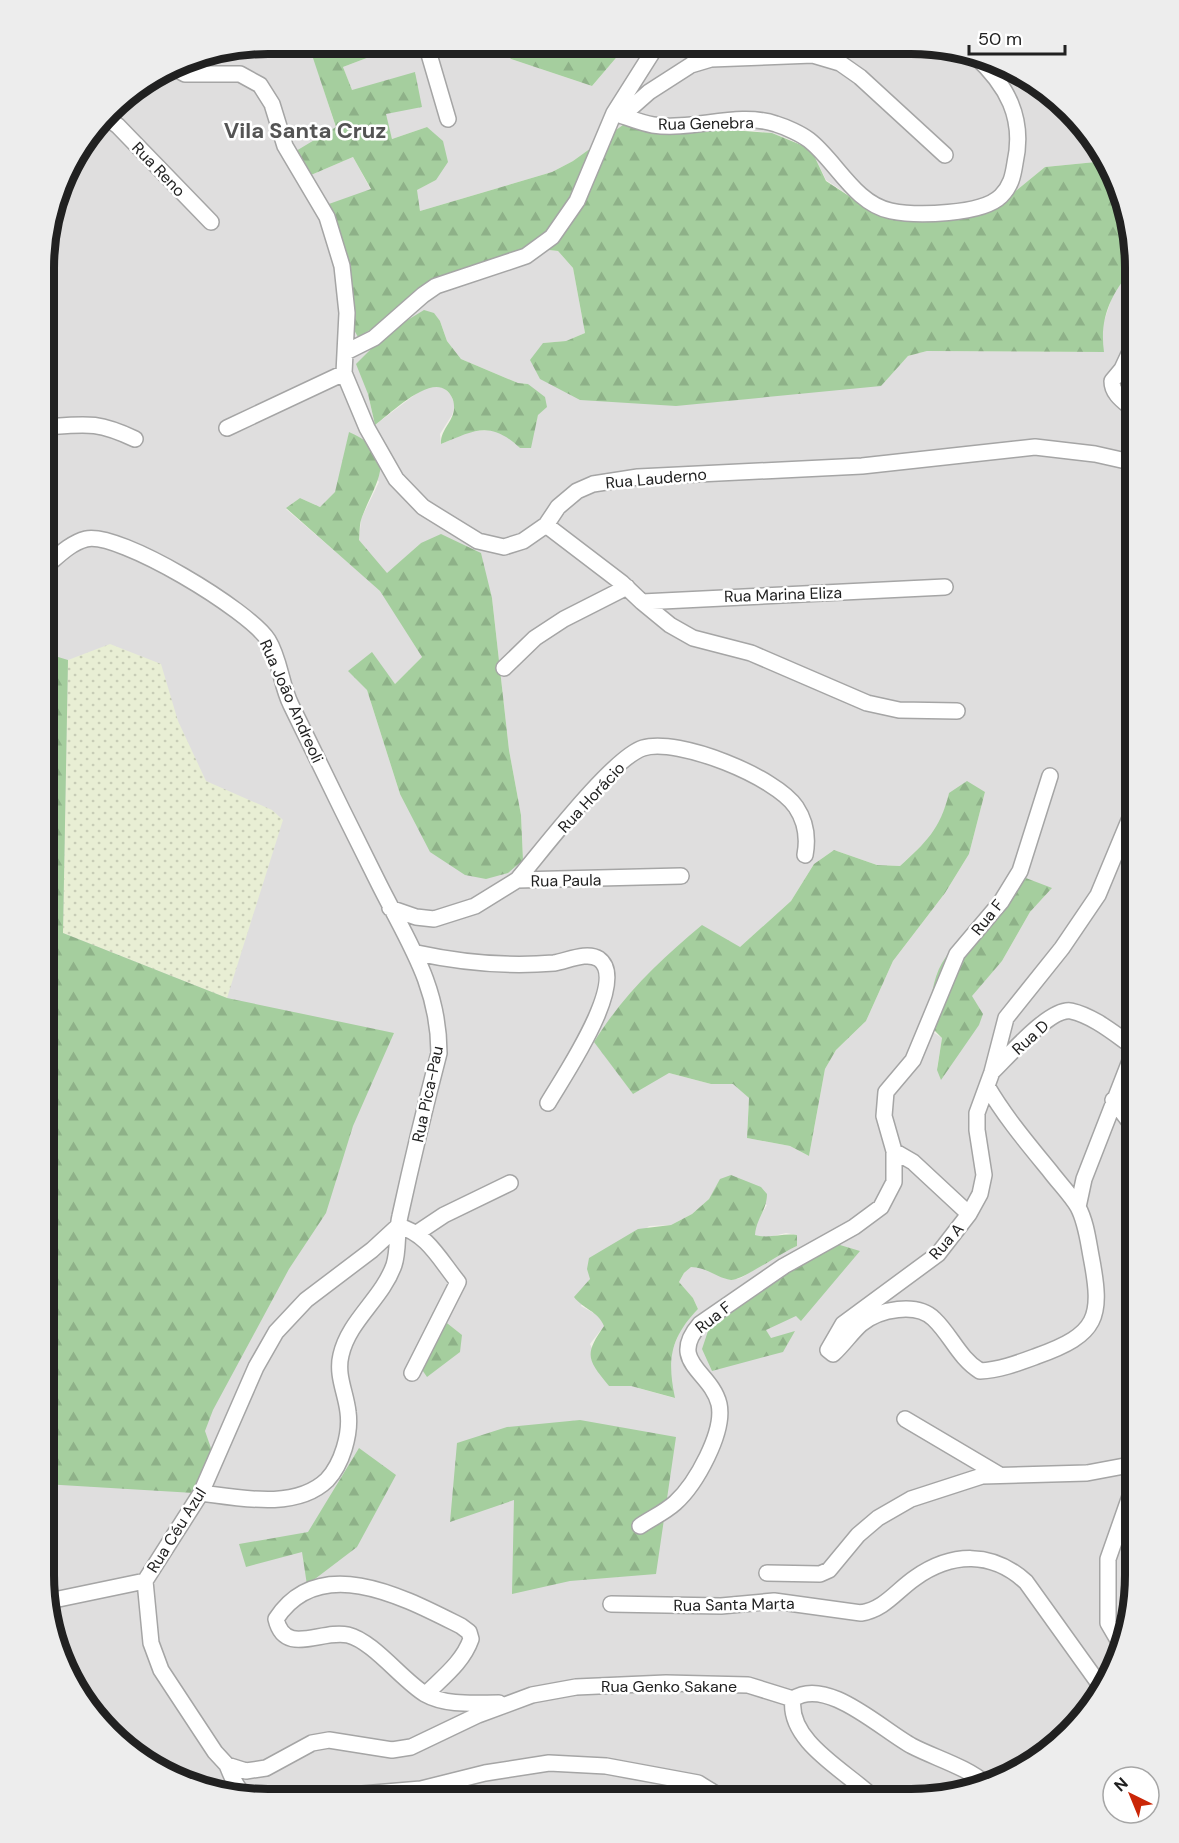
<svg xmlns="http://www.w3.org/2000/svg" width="1179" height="1843" font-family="'DM Sans',sans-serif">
	<defs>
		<pattern id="farmland-dots" width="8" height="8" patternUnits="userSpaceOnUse" patternTransform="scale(1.5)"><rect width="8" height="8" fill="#e8eed4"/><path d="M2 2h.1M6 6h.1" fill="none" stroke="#c7ccb6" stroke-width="1.8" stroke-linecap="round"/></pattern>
		<pattern id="forest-firs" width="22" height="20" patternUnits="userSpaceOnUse" patternTransform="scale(1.5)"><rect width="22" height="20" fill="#a5ce9e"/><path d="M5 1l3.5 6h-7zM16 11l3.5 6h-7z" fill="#8eb188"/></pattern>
	</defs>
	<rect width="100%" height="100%" fill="#f1efe8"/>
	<path fill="#dfdede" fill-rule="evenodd" d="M268 44H317L310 46 336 128 311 175 353 157 371 190 416 292 436 278 530 248 558 251 573 268 585 333 566 341 543 343 880 386 908 356 927 351 1103 352 1101 330 1115 289 1135 266V1590L1119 1660 1089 1711 1048 1753 997 1782 911 1799 239 1798 183 1783 132 1753 90 1712 61 1661 44 1575 45 239 67 169 120 99 183 60ZM440 321 447 341 461 359 518 383 528 384 538 415 535 426 520 448 505 433 494 430 471 431 441 444 440 434 452 415 455 405 451 395 443 387H431L421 390 375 425 368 394ZM349 433 379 482 361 519 359 541 387 574 421 543 492 598 509 750 521 815 523 860 400 794 367 690 395 684 422 657 381 591 286 509 300 498 320 507 336 492ZM985 792 969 854 945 893 893 961 866 1021 836 1050 825 1069 809 1156 790 1146 747 1138 749 1098 733 1083 711 1084 669 1073 740 947 791 901 814 864 834 850 877 865 900 866 932 836 943 815 949 793ZM1011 872 1051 889 1030 912 1002 961 971 996 937 1069 942 1038 924 1026ZM720 1180 767 1205 755 1225V1235L765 1238 786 1233 797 1235V1246L778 1254 741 1278 731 1280 702 1267 691 1266 684 1273 679 1282 693 1298 698 1309 683 1324 671 1353 670 1376 674 1398 631 1386H609L590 1344 604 1326 599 1316 581 1306 590 1279 649 1226 671 1225 692 1214 709 1199Z
		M367 44H495L511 59 592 86 627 45H940L996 60 1047 90 1089 131 1106 161 1045 167 991 211 959 219 913 222 878 215 826 180 811 149 791 140 772 133 746 130 627 122 573 161 552 172 420 211 416 190 436 180 427 127 392 139 385 114 416 73 352 91 343 67 372 56Z"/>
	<path fill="url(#farmland-dots)" d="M110 644 161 664 178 721 206 781 272 810 283 820 227 998 63 933 68 660Z"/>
	<path fill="url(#forest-firs)" d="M317 44H367L372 56 343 67 352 90 415 72 422 107 386 114 392 139 427 127 443 141 448 162 436 180 417 190 420 211 552 172 573 161 627 122 772 133 811 149 826 181 878 215 913 222 959 219 991 211 1045 167 1106 161 1118 182 1135 265C1112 293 1099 316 1104 352L927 351 908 356 881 386 676 406 580 400 540 379 530 360 543 343 566 341 585 333 573 268 558 251 530 248 436 278 416 292 380 324 358 337 348 319 326 205 371 189 353 157 311 175 291 154 336 127 309 46Z
		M495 44 626 45H627L592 86 511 59Z
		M424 310 434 313 440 321 447 341 461 359 518 383 528 384 545 397 547 407 538 415 531 448H520C490 420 475 430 441 444 440 429 455 421 454 406 454 400 451 394 446 390 428 376 390 414 375 425L368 394 356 364 388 332Z
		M349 432C401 455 376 480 362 517 359 524 360 533 359 540L387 573 421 543 441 534 481 553 492 598 509 750 521 815 523 860 508 873 486 879 465 875 430 852 400 794 367 690 348 671 372 652 395 684 422 657 380 591 286 508 300 498 320 507 335 492Z
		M45 653 68 660 63 933 227 998 394 1033 353 1126 326 1213 289 1269 213 1410 205 1431 212 1451 194 1493 44 1484Z
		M967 781 985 792 969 854 945 893 893 961 866 1021 836 1050 825 1069 809 1156 790 1146 747 1138 749 1098 733 1084H711L669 1073 633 1094 594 1042C623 995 660 960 702 925L740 947 791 901 814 864 834 850 877 865 900 866C926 842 940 830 949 793Z
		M1010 872 1052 888 1030 912 1002 961 972 996 983 1014 979 1025 941 1080 937 1070 942 1038 935 1031 918 1034C933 1013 929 985 942 963 959 935 987 908 1007 882Z
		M731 1175 761 1187 767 1194C767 1210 756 1219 755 1235 769 1239 782 1233 797 1235V1246C784 1251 741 1281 731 1280 717 1278 706 1267 691 1267L684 1273 679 1282 693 1298 698 1309C670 1338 667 1360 675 1398L631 1386H609C587 1359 584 1355 604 1326 598 1311 583 1309 574 1297L590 1279 587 1269 589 1258 638 1229 671 1225 692 1214 709 1199 720 1179Z
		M820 1239 860 1251 801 1321 796 1316 766 1330 771 1338 795 1331 783 1352 712 1371 702 1349 710 1325Z
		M433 1312 462 1335 460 1352 427 1377 414 1358Z
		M580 1420 676 1437 656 1574 570 1581 512 1594 514 1500 450 1522 457 1443 507 1427Z
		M359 1448 396 1475 357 1547 307 1585 302 1552 246 1567 239 1544 308 1532Z"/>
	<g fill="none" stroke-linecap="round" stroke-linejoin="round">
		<g stroke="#a5a5a5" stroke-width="18">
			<path id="minor" d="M426 44 448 119
				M172 67 185 74H240L260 85 272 104 285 146 327 217 342 266 347 313 344 373 367 428 396 479 423 507 478 541 504 547 523 541 546 525 558 507 577 491 593 484 638 477 862 466 1035 447 1095 454 1135 463
				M614 113C627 117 641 123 653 125 693 131 738 111 776 124 786 127 801 134 809 140 836 161 855 204 891 211 916 216 982 215 1001 196 1011 186 1013 176 1015 163 1025 118 1007 85 974 55
				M623 115 649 92 691 65 711 59 813 55 840 63 860 77 945 155
				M106 117 118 126 211 222
				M346 352 374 338 423 295 436 286 526 256 552 237 577 201 614 113 657 45
				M1122 369 1135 341
				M1135 411C1125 402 1112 395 1112 381L1122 369 1135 372
				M45 427C86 424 97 421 135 439
				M227 428 344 373
				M546 525 622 583 642 602 945 587
				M45 567C57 557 70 543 86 539 119 531 250 611 268 640 280 659 281 685 291 705 319 763 348 822 377 880 406 939 439 984 439 1053 425 1107 412 1161 400 1216 396 1232 399 1250 394 1265 382 1299 349 1320 341 1355 336 1375 346 1393 348 1412 351 1434 342 1464 327 1480 296 1510 240 1498 201 1493
				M642 602 670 625 693 638 751 653 867 703 899 710 957 711
				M504 668 535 638 564 619 627 587
				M517 880C541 852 612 758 643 748 678 737 776 777 796 807 806 822 808 839 805 855
				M390 908 416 917 434 919 475 906 517 880 681 876
				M417 953C463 963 506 967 554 963 567 961 587 951 599 959 630 981 561 1080 548 1103
				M992 1072C1007 1058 1050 1007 1071 1011 1094 1016 1116 1035 1135 1048
				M987 1086C1005 1117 1028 1144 1050 1171 1059 1183 1071 1195 1078 1207 1086 1222 1088 1240 1091 1256 1103 1318 1098 1334 1037 1356 1018 1363 1000 1370 980 1371 959 1358 951 1335 934 1319 917 1302 879 1309 861 1324 851 1333 843 1345 833 1354L828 1350 843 1324 938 1254 969 1214 980 1194 984 1175 977 1130V1113L992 1072 1006 1018 1062 948 1098 895 1135 806
				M1113 1100 1135 1129
				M894 1151 913 1162 969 1214
				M1078 1207 1084 1179 1135 1048
				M398 1226 372 1250 306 1300 276 1332 256 1367 201 1493 145 1581 151 1643 161 1670 215 1752 227 1765 246 1771 266 1768 312 1743 329 1740 392 1750 411 1747 478 1715 532 1695 576 1687 666 1683 748 1685 793 1699C827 1676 882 1730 912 1746 935 1758 967 1767 986 1784
				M398 1226C427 1233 440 1260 458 1282L412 1373
				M417 1233 444 1215 510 1183
				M905 1419 998 1474
				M640 1526C652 1518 665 1512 675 1503 696 1484 725 1432 719 1404 711 1371 667 1362 700 1324L784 1266 854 1227 881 1207 894 1182V1151L884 1116 886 1092 913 1060 957 954 1001 902 1020 871 1050 776
				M767 1573 820 1574 829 1570 858 1535 878 1518 911 1499 982 1476 1087 1473 1135 1464
				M49 1601 145 1581
				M611 1604 721 1606 774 1601 861 1613C885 1609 896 1591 915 1578 952 1552 992 1551 1026 1582L1102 1688
				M1122 1647 1108 1623V1559L1135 1482
				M426 1694C443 1677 463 1662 471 1639L469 1632 461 1626C407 1599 320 1551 276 1619 285 1657 321 1629 348 1635 373 1641 403 1681 425 1694 446 1706 476 1703 499 1703
				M793 1699C787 1742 848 1772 875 1799
				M227 1765C238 1792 240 1797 270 1798
				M315 1798 421 1789 485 1773 549 1763 606 1766 698 1783 724 1799"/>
		</g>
		<use href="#minor" stroke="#fff" stroke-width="15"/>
	</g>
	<g text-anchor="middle" stroke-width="5" stroke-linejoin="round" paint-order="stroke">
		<g font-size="16" fill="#212121" stroke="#fff">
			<text transform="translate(706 123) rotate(-1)" y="6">Rua Genebra</text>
			<text transform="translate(159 169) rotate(46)" y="6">Rua Reno</text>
			<text transform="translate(656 478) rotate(-5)" y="6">Rua Lauderno</text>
			<text transform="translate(783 594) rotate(-2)" y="6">Rua Marina Eliza</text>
			<text transform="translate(292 701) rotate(66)" y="6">Rua João Andreoli</text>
			<text transform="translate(591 797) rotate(-47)" y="6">Rua Horácio</text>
			<text transform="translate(566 880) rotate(-1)" y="6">Rua Paula</text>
			<text transform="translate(987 917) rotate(-51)" y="6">Rua F</text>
			<text transform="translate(1030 1037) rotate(-42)" y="6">Rua D</text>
			<text transform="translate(427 1094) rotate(-78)" y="6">Rua Pica-Pau</text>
			<text transform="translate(946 1241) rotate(-48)" y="6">Rua A</text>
			<text transform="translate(713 1317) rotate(-38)" y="6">Rua F</text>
			<text transform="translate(176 1530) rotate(-58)" y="6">Rua Céu Azul</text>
			<text transform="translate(734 1604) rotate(-1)" y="6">Rua Santa Marta</text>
			<text x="669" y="1692">Rua Genko Sakane</text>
		</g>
		<g font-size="22" font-weight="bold" fill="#545454" stroke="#fff">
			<text x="305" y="138">Vila Santa Cruz</text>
		</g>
	</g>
	<path d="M0 0H1179V1843H0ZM268 54H911A214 214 0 0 1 1125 268V1575A214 214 0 0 1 911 1789H268A214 214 0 0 1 54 1575V268A214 214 0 0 1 268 54Z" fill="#ededed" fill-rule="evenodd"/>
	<path fill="none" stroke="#212121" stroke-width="8" d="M268 54H911A214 214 0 0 1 1125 268V1575A214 214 0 0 1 911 1789H268A214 214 0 0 1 54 1575V268A214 214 0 0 1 268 54Z"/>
	<g transform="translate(1131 1795) rotate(317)"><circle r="28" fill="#ffffff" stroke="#a6a6a6" stroke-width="1.5"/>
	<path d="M0-4.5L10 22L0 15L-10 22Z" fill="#ca2607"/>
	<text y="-9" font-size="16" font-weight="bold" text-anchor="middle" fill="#212121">N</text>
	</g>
	<path d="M969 45v9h96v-9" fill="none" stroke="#212121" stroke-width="3"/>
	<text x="978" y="45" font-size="18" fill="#212121" stroke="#ffffff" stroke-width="4.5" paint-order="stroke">50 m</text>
</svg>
